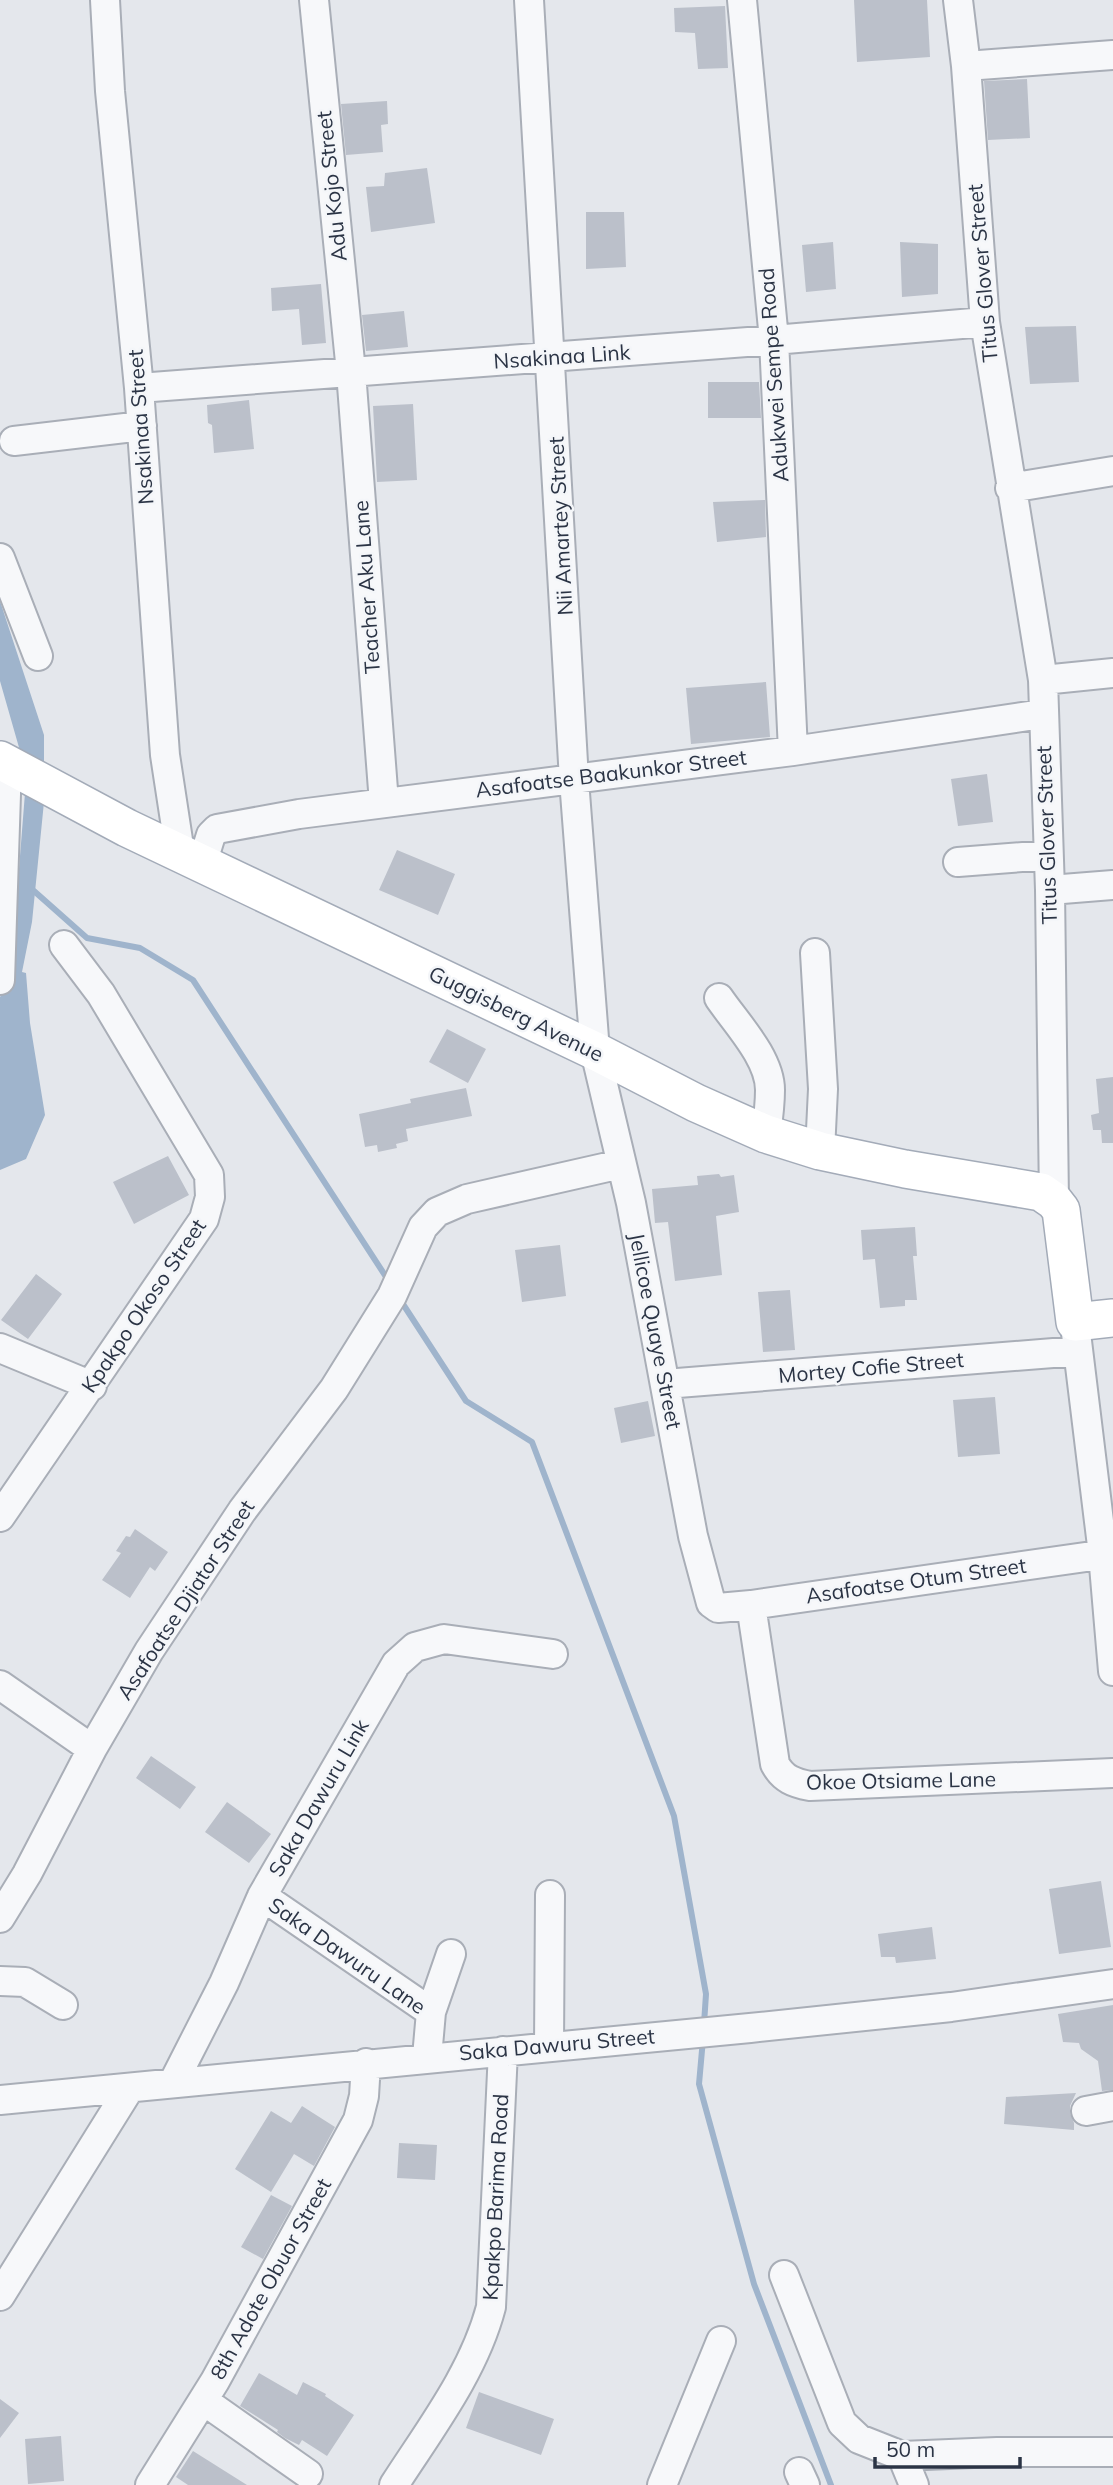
<svg xmlns="http://www.w3.org/2000/svg" width="1113" height="2485" font-family="Mulish,sans-serif">
	<rect width="100%" height="100%" fill="#e4e7ec"/>
	<path fill="#9fb4cc" d="M0 601 44 735V802L32 922 22 972 26 973 30 1023 45 1115 26 1159 0 1170V997L10 982 25 793 22 758 0 681Z"/>
	<g fill="none" stroke-linecap="round" stroke-linejoin="round">
		<path stroke="#9fb4cc" stroke-width="6" d="M34 891 87 938 140 948 193 980 390 1283
			M399 1298 466 1401 532 1442 674 1816 706 1994 704 2024
			M703 2039 699 2084 754 2284 831 2485"/>
	</g>
	<path fill="#bbc0ca" d="M854 0H927L930 57 857 62Z
		M725 6 728 68 698 69 695 33 675 32 674 8Z
		M1027 79 1030 138 988 140 984 81Z
		M387 101 388 124 381 125 383 152 346 155 341 104Z
		M427 168 435 223 371 232 366 187 384 186 385 173Z
		M586 212H624L626 267 586 269Z
		M833 242 836 289 806 292 802 245Z
		M900 242 938 244V294L902 297Z
		M321 284 326 343 302 345 299 309 272 311 271 288Z
		M404 311 408 347 366 351 362 315Z
		M1076 326 1079 382 1030 384 1025 327Z
		M708 382H759L761 418H708Z
		M249 400 254 449 214 453 212 425 208 423 207 405Z
		M413 404 417 480 377 482 373 406Z
		M765 500 766 537 717 542 713 502Z
		M766 682 770 737 691 744 686 688Z
		M987 774 993 822 958 826 951 779Z
		M397 850 455 874 438 915 379 890Z
		M447 1029 486 1049 468 1083 429 1062Z
		M1113 1077V1143H1102L1101 1130H1093L1091 1115 1099 1113 1096 1079Z
		M466 1088 472 1116 406 1129 408 1141 396 1144 397 1148 378 1152 377 1145 365 1147 359 1114 411 1103 410 1099Z
		M168 1156 189 1195 134 1224 113 1182Z
		M719 1174 721 1177 734 1175 739 1212 716 1216 722 1275 675 1281 668 1222 655 1223 652 1189 698 1185 697 1176Z
		M915 1227 917 1256H913L917 1300H905V1306L880 1308 875 1259 863 1260 861 1230Z
		M560 1245 566 1296 522 1302 515 1250Z
		M36 1274 62 1294 28 1339 1 1320Z
		M790 1290 795 1350 763 1352 758 1292Z
		M995 1397 1000 1454 958 1457 953 1400Z
		M648 1401 655 1436 621 1443 614 1408Z
		M135 1529 168 1552 155 1571 150 1567 130 1598 102 1580 121 1553 116 1551 126 1536 130 1537Z
		M151 1756 196 1787 180 1809 136 1778Z
		M227 1802 271 1834 249 1863 205 1832Z
		M1101 1881 1111 1947 1059 1954 1049 1889Z
		M932 1927 936 1959 896 1963 895 1957H881L878 1934Z
		M1113 2005V2090L1102 2091 1098 2061 1081 2049 1079 2043 1063 2042 1058 2014Z
		M1076 2093 1070 2106V2113L1074 2123V2130L1004 2124 1006 2097Z
		M302 2106 335 2127 314 2166 294 2154 271 2192 235 2169 271 2111 291 2123Z
		M399 2143 437 2145 435 2180 397 2178Z
		M271 2195 292 2206 263 2259 241 2247Z
		M259 2373 297 2395 303 2382 326 2394 325 2396 354 2415 327 2456 302 2440 299 2445 285 2438 277 2432 278 2430 240 2406Z
		M479 2392 554 2419 541 2455 466 2428Z
		M0 2399 19 2413 0 2438Z
		M61 2436 64 2481 28 2484 25 2439Z
		M193 2451 247 2485H188L176 2477Z"/>
	<g fill="none" stroke-linecap="round" stroke-linejoin="round">
		<g stroke="#a9aeb7" stroke-width="32">
			<path id="minor" d="M105 0 110 91 139 388 165 755 180 853
				M314 0 351 372 384 803
				M529 0 574 780 595 1051 631 1203 693 1536 711 1603 718 1608 751 1605 1113 1553
				M742 0 774 340 793 751
				M958 0 966 66 985 322 1043 680 1050 890 1054 1201
				M966 66 1113 55
				M139 388 774 340 985 322
				M14 441 142 426
				M1010 488 1113 471
				M0 558 38 656
				M1043 680 1113 673
				M958 862 1048 855
				M202 864 211 835 217 829 299 814 793 751 1042 714
				M1050 890 1113 885
				M815 953 823 1089 820 1151
				M0 980 7 763
				M719 998C736 1023 770 1058 770 1090 770 1104 768 1120 766 1134
				M1076 1333 1103 1554 1113 1671
				M0 1348 92 1386
				M665 1384 1078 1351
				M0 1517 204 1219 210 1197 209 1175 101 994 64 945
				M751 1605 775 1764C783 1779 794 1783 810 1786L1113 1773
				M0 1685 92 1749
				M262 1896 431 2012 427 2057
				M0 1918 27 1874 92 1749 149 1651 242 1511 334 1389 392 1296 423 1227 437 1212 467 1199 621 1164
				M0 1981 25 1982 63 2005
				M431 2012 451 1954
				M549 2046 550 1895
				M173 2083 224 1983 262 1896 396 1664 415 1647 444 1639 553 1654
				M0 2100 750 2028 951 2007 1113 1984
				M1086 2111 1113 2106
				M784 2275 842 2423 859 2439 902 2456 997 2452H1113
				M0 2296 129 2089
				M204 2401 308 2474
				M902 2456 914 2485
				M799 2472 805 2485
				M150 2485 215 2381 358 2120 364 2096 366 2063
				M394 2485C430 2429 474 2372 491 2307L503 2051
				M662 2485 721 2341"/>
		</g>
		<g stroke="#a3abb8" stroke-width="40">
			<path id="major" d="M0 760 127 828 595 1051 696 1103 766 1134 820 1151 905 1169 1041 1192 1054 1201 1061 1210 1075 1322 1113 1318"/>
		</g>
		<use href="#minor" stroke="#f7f8fa" stroke-width="28"/>
		<use href="#major" stroke="#fff" stroke-width="37"/>
	</g>
	<g text-anchor="middle" stroke-width="5" stroke-linejoin="round" paint-order="stroke">
		<g font-size="21" fill="#2b3445" stroke="#f4f6f9">
			<text transform="translate(332 186) rotate(-96)" y="7">Adu Kojo Street</text>
			<text transform="translate(983 273) rotate(-95)" y="7">Titus Glover Street</text>
			<text transform="translate(562 357) rotate(-4)" y="7">Nsakinaa Link</text>
			<text transform="translate(774 375) rotate(-94)" y="7">Adukwei Sempe Road</text>
			<text transform="translate(141 427) rotate(-94)" y="7">Nsakinaa Street</text>
			<text transform="translate(561 526) rotate(-93)" y="7">Nii Amartey Street</text>
			<text transform="translate(367 587) rotate(-94)" y="7">Teacher Aku Lane</text>
			<text transform="translate(611 774) rotate(-7)" y="7">Asafoatse Baakunkor Street</text>
			<text transform="translate(1047 835) rotate(-92)" y="7">Titus Glover Street</text>
			<text transform="translate(516 1014) rotate(26)" y="7">Guggisberg Avenue</text>
			<text transform="translate(144 1306) rotate(-56)" y="7">Kpakpo Okoso Street</text>
			<text transform="translate(655 1331) rotate(79)" y="7">Jellicoe Quaye Street</text>
			<text transform="translate(871 1368) rotate(-5)" y="7">Mortey Cofie Street</text>
			<text transform="translate(916 1581) rotate(-8)" y="7">Asafoatse Otum Street</text>
			<text transform="translate(186 1600) rotate(-57)" y="7">Asafoatse Djiator Street</text>
			<text transform="translate(901 1781) rotate(-1)" y="7">Okoe Otsiame Lane</text>
			<text transform="translate(319 1798) rotate(-60)" y="7">Saka Dawuru Link</text>
			<text transform="translate(347 1956) rotate(35)" y="7">Saka Dawuru Lane</text>
			<text transform="translate(557 2045) rotate(-5)" y="7">Saka Dawuru Street</text>
			<text transform="translate(496 2197) rotate(-87)" y="7">Kpakpo Barima Road</text>
			<text transform="translate(271 2279) rotate(-61)" y="7">8th Adote Obuor Street</text>
		</g>
	</g>
	<path d="M875 2457v10h145v-10" fill="none" stroke="#2b3445" stroke-width="3.5"/>
	<text x="886" y="2457" font-size="21" fill="#2b3445" stroke="#f4f6f9" stroke-width="5" paint-order="stroke">50 m</text>
</svg>
